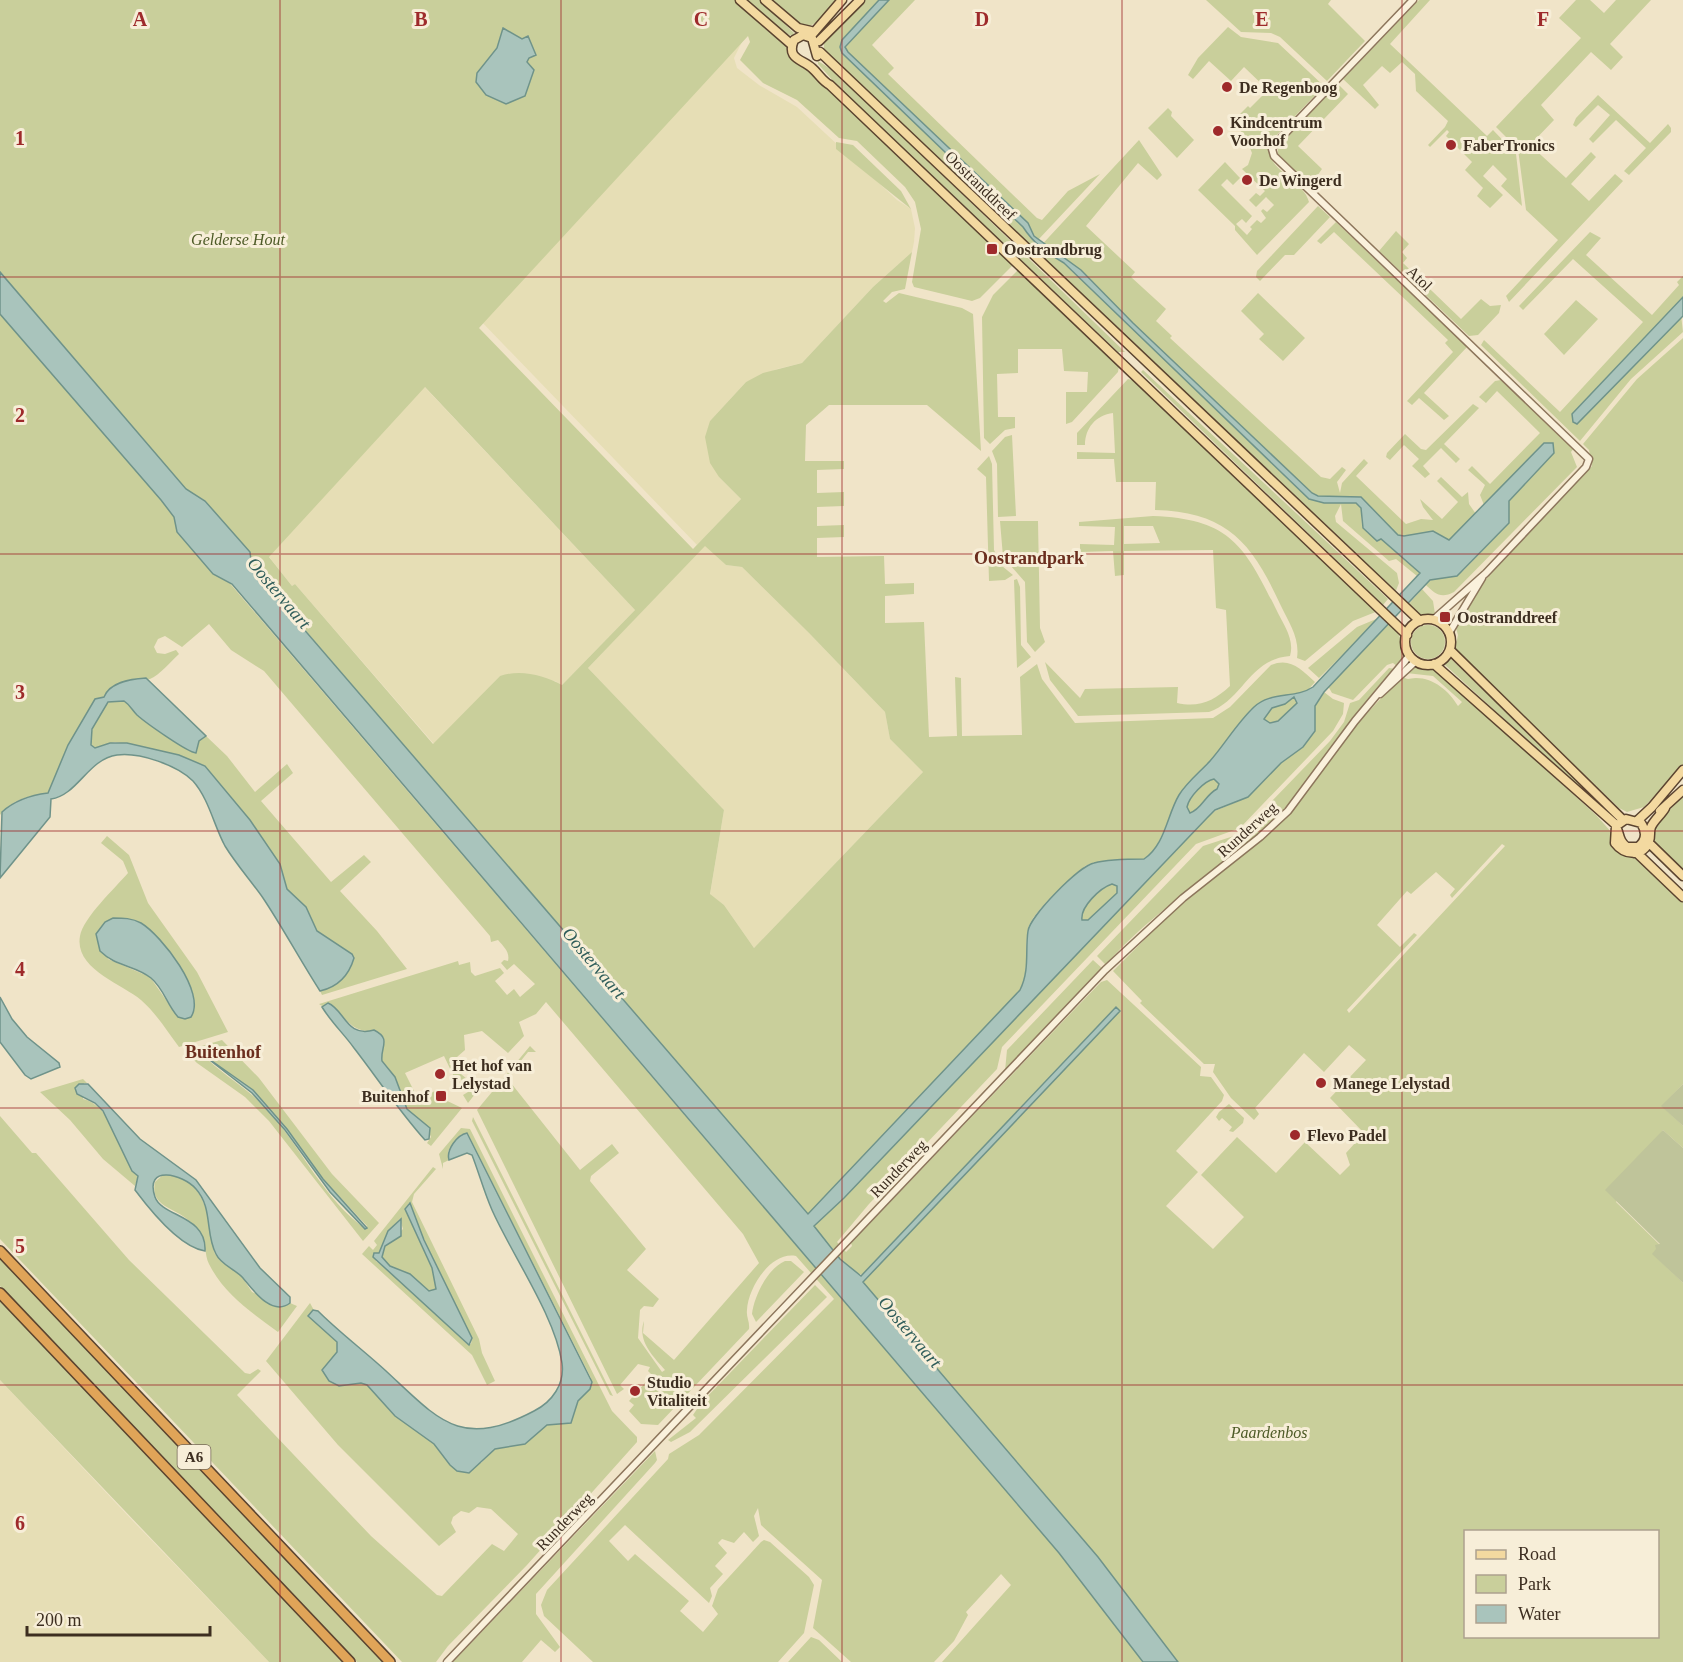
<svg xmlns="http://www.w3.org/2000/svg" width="1683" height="1662" font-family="Georgia,serif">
	<rect width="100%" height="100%" fill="#f0e4c8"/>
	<path fill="#e6deb5" d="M743 40 734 58 737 68 759 85 797 107 897 200 911 209 915 228 914 242 912 252 873 287 802 363 777 369 746 382 710 421 719 477 741 499 697 545 478 318Z
		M416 378 635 610 562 685 555 681 500 676 434 744 295 584 292 586 260 545Z
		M705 545 726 565 742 567 809 633 885 712 890 739 923 772 754 948 724 905 710 895 724 810 588 668Z
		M0 1380 131 1519 269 1662H0Z"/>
	<path fill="#c9cf9b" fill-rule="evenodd" d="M0 0H735L768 31 785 42 822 84 1013 265 980 298 972 301 914 287 912 282 921 229 915 202 905 187 857 141 839 138 797 100 763 83 740 60 750 42 748 36 479 328 693 549 741 499 719 477 710 463 705 437 710 421 746 382 763 373 802 363 873 287 912 252 905 289 892 292 883 301 886 303 899 293 962 308 973 314 981 451 927 405H829L806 425 805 461H844V469L817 470V493L844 492V506L817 507V526L844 525V537L817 538V557L884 556 885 584 914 583V594L885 596V623L924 622 929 737 957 736 955 677 961 678 962 736 1022 735 1020 677 1037 664 1042 679 1075 723 1213 718 1230 707 1271 665C1290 657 1301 669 1315 682L1306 692 1251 709 1210 762 1181 792 1155 850 1144 859 1092 863 1085 866C1071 879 1032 911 1028 929 1024 950 1030 970 1020 990L808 1215 263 581 254 572 227 580 1059 1553 1143 1662H942L1011 1585 1001 1574 966 1612 968 1615 954 1641 934 1662H851L813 1628 822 1580 761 1525 758 1508 754 1516 759 1536 753 1542 744 1532 734 1543 722 1539 718 1543 727 1553 715 1566 723 1574 710 1588 712 1596 709 1603 625 1525 609 1541 628 1561 635 1554 689 1601 680 1611 703 1632 718 1614 712 1606 718 1589 761 1542 764 1540 770 1542 809 1577 814 1585 804 1633 778 1662H593L544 1616 541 1605 547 1590 668 1459 669 1454 699 1435 834 1299 796 1256C771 1251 748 1288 747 1310 746 1317 750 1322 749 1329L658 1425 641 1424 629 1411 634 1405 629 1401 652 1375 648 1371 650 1367 638 1364 620 1385 624 1389 617 1394 477 1110 530 1046 536 1052H528L507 1078 580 1170 612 1144 619 1153 591 1176 590 1181 646 1249 627 1270 659 1299 653 1307 644 1306 640 1310 638 1338 662 1372 665 1370C653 1356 637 1341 644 1321L643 1333 674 1360 759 1263 743 1234 546 1002 536 1014 519 1022 524 1036 508 1053 482 1031 464 1035 465 1050 449 1064 479 1089 468 1103 463 1095 468 1092 467 1089 461 1091 465 1087 461 1079 456 1081 444 1056 405 1073 416 1095 420 1098 437 1090 441 1098 462 1108 431 1146 427 1143 431 1137C424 1118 414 1121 407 1108 399 1092 396 1073 382 1061 380 1047 392 1039 375 1030 354 1035 348 1019 334 1010 327 1005 324 1008 319 1004L458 961 459 965 470 962 471 972 475 976 500 968 504 973 495 981 507 995 514 989 520 997 535 984 514 964 507 970 501 963 504 960 508 961C510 952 504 947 498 940L491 942 490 936 264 671 231 650 209 624 182 647 165 636 158 639 154 647 157 653 165 654 176 650 179 654C171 661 159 676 150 679 133 684 113 677 104 697L95 699 68 745 48 793C31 796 13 798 0 815ZM425 387 635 610 562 685C544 675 520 669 500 676L433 744 295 584 292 586 269 557ZM705 546 726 565 742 567 809 633 885 712 890 739 923 772 754 948 724 905 710 894 724 810 588 668Z
		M744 0H760L794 33 792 36 779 30Z
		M772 0H838L817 22 808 27 799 24Z
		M864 0H879L840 47 1023 227 1035 243 1031 247 824 50V39Z
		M889 0H915L872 45 894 68 888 74 1037 218 1042 220 1068 191 1100 174 1038 240 1029 230 1028 223 848 52 845 47Z
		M1206 0H1331L1328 4 1365 41 1327 81 1280 37 1271 33 1241 32Z
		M1419 0H1430L1390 44 1487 136 1493 130 1516 154 1522 206 1501 186 1507 179 1493 165 1483 176 1503 195 1490 208 1477 196 1483 188 1465 170 1472 162 1446 136 1449 132 1447 130 1430 147 1428 145 1445 127 1448 121 1416 91 1415 74 1402 62 1390 73 1382 66 1363 85 1379 105 1375 109 1343 79Z
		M1576 0H1590L1604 13 1616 0H1651L1610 44 1623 57 1611 70 1591 52 1541 105 1554 120 1530 145 1566 178 1591 152 1596 157 1571 184 1589 201 1615 174 1623 181 1509 302 1506 296 1558 240 1526 210 1518 149 1496 127 1581 38 1559 18Z
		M1228 27 1241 37 1278 43 1324 86 1270 142C1262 170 1303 178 1309 202L1257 255 1235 230V226L1198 190 1225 162 1240 178 1233 185 1227 179 1221 185 1252 216 1246 223 1242 219 1236 224 1247 235 1252 229 1250 227 1257 220 1261 223 1266 218 1261 211 1263 209 1267 212 1274 205 1266 197 1256 207 1249 200 1256 193 1260 196 1265 191 1242 169 1248 165 1252 153 1244 134 1231 123 1248 106 1250 108 1268 90 1244 67 1231 81 1209 61 1193 79 1188 75 1198 58Z
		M818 61 837 73 1125 352H1118L845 94 818 64Z
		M1338 84 1348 94 1298 146 1322 169 1310 186 1278 154V147Z
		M1598 95 1650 143 1668 124 1671 128V132L1629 175 1624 171 1646 148 1616 120 1593 143 1589 139 1610 115 1598 105 1576 127 1573 125 1576 118Z
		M1168 108 1172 112 1171 116 1194 140 1177 158 1148 128Z
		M1139 140 1162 175 1157 180 1138 163 1086 226 1135 272 1131 277 1166 309 1156 321 1172 336 1170 338 1321 477 1330 479 1342 467 1346 470 1337 482 1340 493 1342 483 1364 459 1368 463 1356 476 1406 524 1421 519 1433 520 1423 507 1420 499 1442 519 1458 502 1437 481 1441 477 1462 497 1468 492 1469 504 1476 514 1449 540 1433 531 1404 536 1398 535 1361 497 1341 502 1356 503 1361 508 1362 527 1380 538 1420 573 1417 576 1396 559 1389 561 1343 521 1341 504 1335 516 1336 522 1397 573 1399 583 1395 593 1036 251Z
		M836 142 853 145 901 191 911 209 836 149Z
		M1318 206 1330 217 1294 255H1285L1260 281 1256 277 1257 271Z
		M1336 222 1467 347 1424 393 1449 416 1444 420 1419 398 1412 405 1407 401 1453 352 1445 343 1448 340 1334 232 1321 244 1317 241Z
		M1396 231 1409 244 1402 252 1407 258 1403 263 1461 319 1481 299 1490 306 1501 305 1499 313 1478 335 1469 336 1379 251Z
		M1590 232 1601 238 1586 255 1652 315 1679 285 1677 282 1683 276V297L1572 414V419L1577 424 1681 315 1683 332 1631 379 1580 441 1481 345 1484 340 1560 412 1643 322 1573 259 1523 310 1519 306Z
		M1018 270 1119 366 1118 372 1072 422 1066 424V392H1087L1088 372 1064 371 1062 349H1018V373L997 374 998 417H1015V428L1005 430 990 444 984 438 982 317 993 295Z
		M1258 293 1305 338 1283 361 1259 339 1264 334 1241 311Z
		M1576 300 1598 319 1564 355 1544 334Z
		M1683 338V765L1644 807 1627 812 1619 808 1458 654 1455 649 1458 635 1456 628 1486 579 1592 466 1589 450 1583 444 1637 379Z
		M1143 370 1388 599 1383 605 1141 372Z
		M1128 379 1135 381 1378 611 1353 621 1305 661 1297 658C1300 638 1289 623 1281 606 1252 543 1228 512 1155 510L1156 482H1116L1114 459H1077V452L1115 453 1113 413C1096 415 1085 428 1085 445H1077V433Z
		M1501 380 1574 448 1571 452 1577 467 1454 592C1441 599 1435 594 1425 584 1436 574 1452 580 1464 570L1509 523V501L1554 453 1544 443 1484 505 1480 495 1485 485 1468 470 1472 466 1490 484 1540 433 1497 391 1486 403 1479 397 1495 381Z
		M1473 404 1479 408 1444 444 1460 459 1456 463 1441 448 1423 466 1430 474 1425 478 1412 466 1419 459 1404 445 1390 460 1386 457 1387 453 1405 434 1421 449 1426 450Z
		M1012 435 1016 516 998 517 997 464 992 451 1005 437Z
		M989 456 992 464 994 550 1002 566 1013 575 1005 580 989 581 986 477 977 469Z
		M1153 516C1230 519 1244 545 1276 609 1283 624 1295 639 1290 656 1249 659 1243 700 1209 712L1078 716 1050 680 1045 662 1080 698 1085 689 1178 687 1177 703C1199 708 1214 701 1230 686L1226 610 1216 608 1213 550 1124 551V575L1115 576 1113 551 1080 552V544L1114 545 1115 527 1079 526V522ZM1124 526H1153L1160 543 1124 544Z
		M1000 521H1038L1040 628 1045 642 1035 652 1027 642 1025 582 1003 557Z
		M1017 579 1020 587 1021 645 1031 657 1017 668 1014 580Z
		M1422 589 1433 601 1435 614 1421 616 1408 605Z
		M1381 617 1319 678 1308 668 1357 627Z
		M1390 622C1401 635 1409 652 1398 667L1393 663 1387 665 1353 700 1332 693 1328 686Z
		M1411 642a17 17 0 1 1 34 0a17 17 0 1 1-34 0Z
		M1450 658 1617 819 1615 821 1444 664Z
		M1413 667 1435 668 1597 816 1612 833 1683 900V1084L1662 1106 1683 1126V1148L1663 1130 1616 1202 1660 1245 1653 1254 1683 1283V1662H1178L1098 1557 863 1282 870 1275C846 1278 828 1243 814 1226L844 1198 1207 818 1215 811 1248 797 1281 763 1303 747 1315 731V706L1324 692 1333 699 1344 703 1343 714 1333 731 1240 828 1196 844 1002 1047 997 1069 869 1204 837 1242 846 1252 852 1246 851 1243 1071 1013 1101 982 1107 980 1201 1067 1200 1076 1211 1077 1224 1095 1222 1101 1176 1151 1198 1172 1166 1206 1213 1249 1244 1217 1201 1175 1237 1137 1276 1173 1305 1142 1340 1175 1350 1165 1346 1153 1364 1133 1330 1098 1366 1060 1349 1045 1324 1072 1304 1053 1255 1108 1259 1114 1254 1120 1231 1098 1213 1072 1215 1064H1204L1140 1003 1142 1001 1113 971 1168 916 1268 833 1306 792 1356 725 1402 676C1408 681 1409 678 1416 678 1434 678 1449 691 1458 706L1462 702 1433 676 1406 673ZM1502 844 1505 846 1349 1013 1347 1010 1417 935 1414 933 1400 947 1377 925 1407 891 1411 894 1436 872 1455 889 1450 895 1452 898ZM1466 1532H1658V1636H1466Z
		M1389 668 1396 669C1354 722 1314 782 1265 828 1215 876 1151 911 1106 965L1097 956 1203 846 1240 834 1330 741 1344 722 1350 703 1359 700Z
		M1294 697 1297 703 1278 721 1270 723 1264 719 1272 708 1285 704Z
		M111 701 127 702C143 721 174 745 197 751L199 741 206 736 227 756 255 792 287 764 293 773 261 801 331 882 364 855 371 862 340 891 377 931 407 969 322 995 320 991C337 988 349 975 354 958L352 954 317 931 306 907 287 889 280 864 250 820 205 766 179 755 143 747 115 742 95 748 92 747C87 733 100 708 111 701Z
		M1214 779 1219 784 1217 789C1205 795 1202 809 1190 813L1187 807C1189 797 1204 781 1214 779Z
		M1683 796V874L1653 841 1656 824Z
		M107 836 129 855 148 903 197 972 228 1032 179 1047C167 1031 156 1013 141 1000 122 984 74 969 80 936 83 918 115 888 128 873L123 861 101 843ZM114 918H122C142 935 212 986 191 1017H178L150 977 108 959 105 922Z
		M1112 884 1117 886V893L1088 920H1082C1080 907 1100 888 1112 884Z
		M1093 960 1103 969 1005 1071 1007 1050Z
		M222 1040 259 1078 332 1174 379 1223 363 1241 269 1121 245 1097 197 1063 185 1051ZM202 1054 253 1090 287 1129 323 1179 367 1226 366 1229C325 1201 301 1148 269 1111 248 1088 221 1074 202 1054Z
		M83 1079 87 1083H84L83 1099C110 1105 122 1148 132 1171L138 1176 135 1186 103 1159 70 1120 40 1092Z
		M1229 1104 1244 1118 1243 1123 1233 1132 1229 1131 1232 1127 1222 1118 1219 1121 1216 1117 1219 1112Z
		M0 1116 32 1153H36L129 1260 245 1373 250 1374 258 1369 261 1371 237 1395 371 1536 437 1595 442 1596 492 1544 504 1551 518 1534 491 1509 477 1507 469 1513 461 1511 453 1517 451 1523 456 1532 439 1546 338 1445 266 1361 310 1303 324 1329 337 1342V1352L322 1370C340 1397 346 1378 367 1385L395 1416 434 1444 446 1460 481 1463 495 1449 528 1442 546 1425 571 1423 578 1401 590 1389 591 1378 468 1134H462L448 1151 449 1160 443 1163V1169L439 1154 461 1128 470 1129 612 1411 637 1437V1442L527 1565 448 1646 436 1662H402L0 1239Z
		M473 1117 613 1396 610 1395 472 1121Z
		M433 1167 436 1169 414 1194 412 1202 479 1339 482 1353 495 1381 487 1385 472 1355 362 1254 369 1246 373 1250 377 1245 374 1241ZM409 1203 424 1240 472 1338 471 1344H467L408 1287 376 1261 388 1231 400 1219 403 1229 385 1246 382 1257 390 1266 410 1274 429 1291 436 1289 432 1268 405 1209Z
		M165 1173C206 1176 210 1222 215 1254L242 1277 252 1292 285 1306 290 1303 297 1306 278 1332C252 1313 224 1294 209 1264 204 1254 207 1243 200 1234 197 1229 193 1223 188 1220 174 1207 150 1207 155 1182Z
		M0 1254 388 1662H357L0 1286Z
		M785 1261H791L804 1272 756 1322 752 1314C754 1296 768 1268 785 1261Z
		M815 1285 827 1297 690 1432 671 1442 668 1440 696 1418 693 1415 701 1403Z
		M0 1300 343 1662H269L0 1380Z
		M655 1451 657 1460 655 1463 536 1594V1614L560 1647 555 1652 541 1640 522 1662H453Z
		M811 1637 819 1640 842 1662H788Z"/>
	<path fill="#bfc49a" d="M1683 1084V1126L1661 1106Z
		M1663 1130 1683 1148V1283L1652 1254 1656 1249 1655 1245 1660 1244 1605 1190Z"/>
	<path fill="#a9c4bc" stroke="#6f938a" stroke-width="1.5" fill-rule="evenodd" d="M879 0H889L845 47 848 52 1028 223 1034 236 1081 270 1133 323 1312 493 1318 496 1361 497 1398 535 1404 536 1433 531 1449 540 1544 443H1553L1554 453 1509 501V523L1457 576 1430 580 1324 692 1315 706V731L1303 747 1281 763 1248 797 1215 810 1207 818 844 1198 814 1226 840 1259 861 1276 1116 1007 1120 1011 863 1282 1098 1557 1178 1662H1143L1059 1553 232 584 213 574 177 532 174 517 161 500 0 314V272L186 489 205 501 250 552 252 569 808 1214 1020 990C1030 970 1025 951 1028 931 1030 916 1079 866 1094 863 1109 859 1128 859 1144 859 1165 845 1167 815 1179 795 1187 782 1200 772 1210 761 1225 744 1237 723 1254 707 1271 691 1295 699 1313 687L1420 573 1381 539 1377 541 1363 528 1361 508 1356 503H1324L1309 499 1064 263C1047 253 1034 244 1023 227L842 53 840 47 842 40ZM1294 697 1297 703 1278 721 1270 723 1264 719 1272 708 1285 704ZM1214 779 1219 784 1217 789C1205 795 1202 809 1190 813L1187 807C1189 797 1204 781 1214 779ZM1112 884 1117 886V893L1088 920H1082C1080 907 1100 888 1112 884Z
		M503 28 522 39 528 36 536 55 529 58 527 62 534 70 525 96 506 104 486 95 476 82 477 73 497 48Z
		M1683 297V316L1577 424 1573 422 1572 414Z
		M146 678 206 736 199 741 196 753C187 752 146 723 137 715 132 710 130 705 124 701L108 702 92 729 91 745 95 748 110 743H127L179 755 205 766 250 820 280 864 287 889 306 907 317 931 352 954 354 958C349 975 338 987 320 991 300 960 283 928 263 898 251 881 236 864 225 846 214 826 209 799 193 781 177 765 139 752 117 755 88 759 78 795 51 799L50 817 0 878 2 812C16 799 32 795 48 793L68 745 95 699 104 697C110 682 130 679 146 678Z
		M113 918C123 918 132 918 141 923 161 935 207 993 191 1017L185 1019 178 1017C167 1005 164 989 151 978 135 965 116 967 100 951L96 934 105 922Z
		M0 997 12 1019 27 1037 59 1063 60 1067 31 1079 25 1075 0 1042Z
		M328 1003C345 1010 346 1038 374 1030 392 1039 380 1047 382 1061L395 1077 407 1109 430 1128 429 1139 425 1140C399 1111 378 1079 354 1048 344 1034 331 1022 322 1007Z
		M202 1054 253 1090 287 1129 323 1179 367 1228 365 1229 330 1192 285 1130 252 1093Z
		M79 1084H88L140 1139 196 1180 260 1268 290 1297V1303C272 1317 253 1290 243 1278 235 1269 221 1265 216 1254 205 1234 213 1208 196 1189 183 1174 144 1164 155 1197 162 1217 207 1215 205 1251 179 1247 150 1210 135 1190L138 1176 132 1171 103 1111 95 1103 77 1094 75 1088Z
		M467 1133 592 1382 590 1389 578 1401 571 1423 547 1425 525 1444 495 1449 469 1473 457 1471 450 1465 434 1444 395 1416 367 1385 361 1383 339 1386 329 1381 322 1370 337 1352V1342L308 1316 313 1310 318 1311C339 1332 363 1350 386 1371 439 1420 460 1450 534 1411 552 1402 565 1384 562 1363 555 1316 512 1255 492 1210 484 1192 479 1173 472 1155L467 1153 449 1160C446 1150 457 1135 467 1133Z
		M410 1203 424 1240 472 1338 469 1345 373 1257 374 1253H379L388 1231 401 1219V1236L385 1246 382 1257 390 1266 410 1274 429 1291 436 1289 432 1268 405 1209Z"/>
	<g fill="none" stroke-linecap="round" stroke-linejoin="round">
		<g stroke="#8d765c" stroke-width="9">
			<path id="minor" d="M1413 0 1276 143 1272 149 1274 156 1589 459 1586 467 1486 573 1433 620
				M1449 633 1482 578
				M1380 694 1416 661
				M447 1662 1105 970 1183 898 1260 837 1288 811 1355 721 1410 655"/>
		</g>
		<g stroke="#5b4430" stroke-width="11">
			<path id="major" d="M740 0 792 45
				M765 0 798 28 811 31
				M810 37 842 0
				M819 41 860 0
				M820 52 1420 621
				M817 56 812 38 803 35 794 40C786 59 802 59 812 68 819 74 822 81 830 85L1407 635
				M1405 642a23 23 0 1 1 46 0a23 23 0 1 1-46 0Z
				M1450 650 1623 820
				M1434 664 1615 824C1620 833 1618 841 1627 847H1638C1646 841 1647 832 1641 823L1626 819 1616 826 1615 843C1624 855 1643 858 1649 841 1651 836 1649 832 1651 827 1654 820 1661 815 1665 808
				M1660 811 1683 790
				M1637 821 1652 807 1683 770
				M1645 839 1683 876
				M1637 853 1683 897"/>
		</g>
		<g stroke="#5b4430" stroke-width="12">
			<path id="highway" d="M0 1251 390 1662
				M0 1293 350 1662"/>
		</g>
		<use href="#minor" stroke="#faf1dc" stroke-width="6"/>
		<use href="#major" stroke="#f3d9a0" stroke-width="8"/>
		<use href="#highway" stroke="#e0a458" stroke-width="9"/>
	</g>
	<path fill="none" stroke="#9e2a2b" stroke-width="1.5" stroke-opacity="0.55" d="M280 0V1662M561 0V1662M842 0V1662M1122 0V1662M1402 0V1662M0 277H1683M0 554H1683M0 831H1683M0 1108H1683M0 1385H1683"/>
	<g fill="#9e2a2b" stroke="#f7eed8" stroke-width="2">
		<circle cx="1227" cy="87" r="6"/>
		<circle cx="1218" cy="131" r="6"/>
		<circle cx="1451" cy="145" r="6"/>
		<circle cx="1247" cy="180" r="6"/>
		<rect x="986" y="243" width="12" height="12" rx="3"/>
		<rect x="1439" y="611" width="12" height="12" rx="3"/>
		<circle cx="440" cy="1074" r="6"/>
		<circle cx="1321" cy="1083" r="6"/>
		<rect x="435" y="1090" width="12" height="12" rx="3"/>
		<circle cx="1295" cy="1135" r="6"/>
		<circle cx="635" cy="1391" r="6"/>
	</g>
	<g text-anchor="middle" stroke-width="6" stroke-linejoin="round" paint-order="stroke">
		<rect fill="#f7eed8" stroke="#756857" stroke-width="1.5" x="177.5" y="1445" width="33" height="24" rx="4.5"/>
		<g font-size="15" font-weight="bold" fill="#3d2e20">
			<text x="194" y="1462">A6</text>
		</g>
		<g font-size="16" font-weight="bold" fill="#3d2e20" stroke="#f7eed8" text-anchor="start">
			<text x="1239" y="93">De Regenboog</text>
			<text x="1230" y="128">Kindcentrum<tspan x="1230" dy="18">Voorhof</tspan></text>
			<text x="1463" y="151">FaberTronics</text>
			<text x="1259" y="186">De Wingerd</text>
			<text x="1004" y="255">Oostrandbrug</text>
			<text x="1457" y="623">Oostranddreef</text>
			<text x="452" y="1071">Het hof van<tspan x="452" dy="18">Lelystad</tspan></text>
			<text x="1333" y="1089">Manege Lelystad</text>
			<text x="429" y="1102" text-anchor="end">Buitenhof</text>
			<text x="1307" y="1141">Flevo Padel</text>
			<text x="647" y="1388">Studio<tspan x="647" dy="18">Vitaliteit</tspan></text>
		</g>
		<g font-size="16" fill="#3d2e20" stroke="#f7eed8">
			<text transform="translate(981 185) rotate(44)" y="6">Oostranddreef</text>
			<text transform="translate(1420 278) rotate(44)" y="6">Atol</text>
			<text transform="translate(1247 829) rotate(-42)" y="6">Runderweg</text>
			<text transform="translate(898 1168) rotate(-46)" y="6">Runderweg</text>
			<text transform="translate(564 1521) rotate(-46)" y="6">Runderweg</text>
		</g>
		<g font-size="16" font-style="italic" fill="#4d5a26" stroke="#f7eed8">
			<text x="238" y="245">Gelderse Hout</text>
			<text x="1269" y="1438">Paardenbos</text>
		</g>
		<g font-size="18" font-weight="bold" fill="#6b2e1e" stroke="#f7eed8">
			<text x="1029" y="564">Oostrandpark</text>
			<text x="223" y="1058">Buitenhof</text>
		</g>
		<g font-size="18" font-style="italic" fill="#2f5d5a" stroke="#f7eed8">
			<text transform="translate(279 593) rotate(50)" y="6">Oostervaart</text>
			<text transform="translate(594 963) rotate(50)" y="6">Oostervaart</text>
			<text transform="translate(910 1332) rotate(50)" y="6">Oostervaart</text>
		</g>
	</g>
	<g font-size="20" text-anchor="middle" font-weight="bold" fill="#9e2a2b" stroke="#f7eed8" stroke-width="6" stroke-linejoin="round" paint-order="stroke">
		<text x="140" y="26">A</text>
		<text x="421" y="26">B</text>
		<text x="701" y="26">C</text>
		<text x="982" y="26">D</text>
		<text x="1262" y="26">E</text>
		<text x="1543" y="26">F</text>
		<text x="20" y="145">1</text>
		<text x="20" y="422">2</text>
		<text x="20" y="699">3</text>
		<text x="20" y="976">4</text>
		<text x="20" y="1253">5</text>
		<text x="20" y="1530">6</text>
	</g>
	<rect x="1464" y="1530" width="195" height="108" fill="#f7eed8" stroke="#ada18e" stroke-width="1.5"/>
	<rect x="1476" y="1550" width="30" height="9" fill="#f3d9a0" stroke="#ada18e" stroke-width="1.5"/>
	<text x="1518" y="1560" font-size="18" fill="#3d2e20">Road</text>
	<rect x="1476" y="1575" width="30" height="18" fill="#c9cf9b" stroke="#ada18e" stroke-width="1.5"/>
	<text x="1518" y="1590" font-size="18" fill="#3d2e20">Park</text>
	<rect x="1476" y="1605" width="30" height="18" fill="#a9c4bc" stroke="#ada18e" stroke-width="1.5"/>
	<text x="1518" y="1620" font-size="18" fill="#3d2e20">Water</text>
	<path d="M27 1626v9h183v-9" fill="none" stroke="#3d2e20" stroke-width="3"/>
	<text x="36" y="1626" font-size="18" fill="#3d2e20" stroke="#f7eed8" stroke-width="4.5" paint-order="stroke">200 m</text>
</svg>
